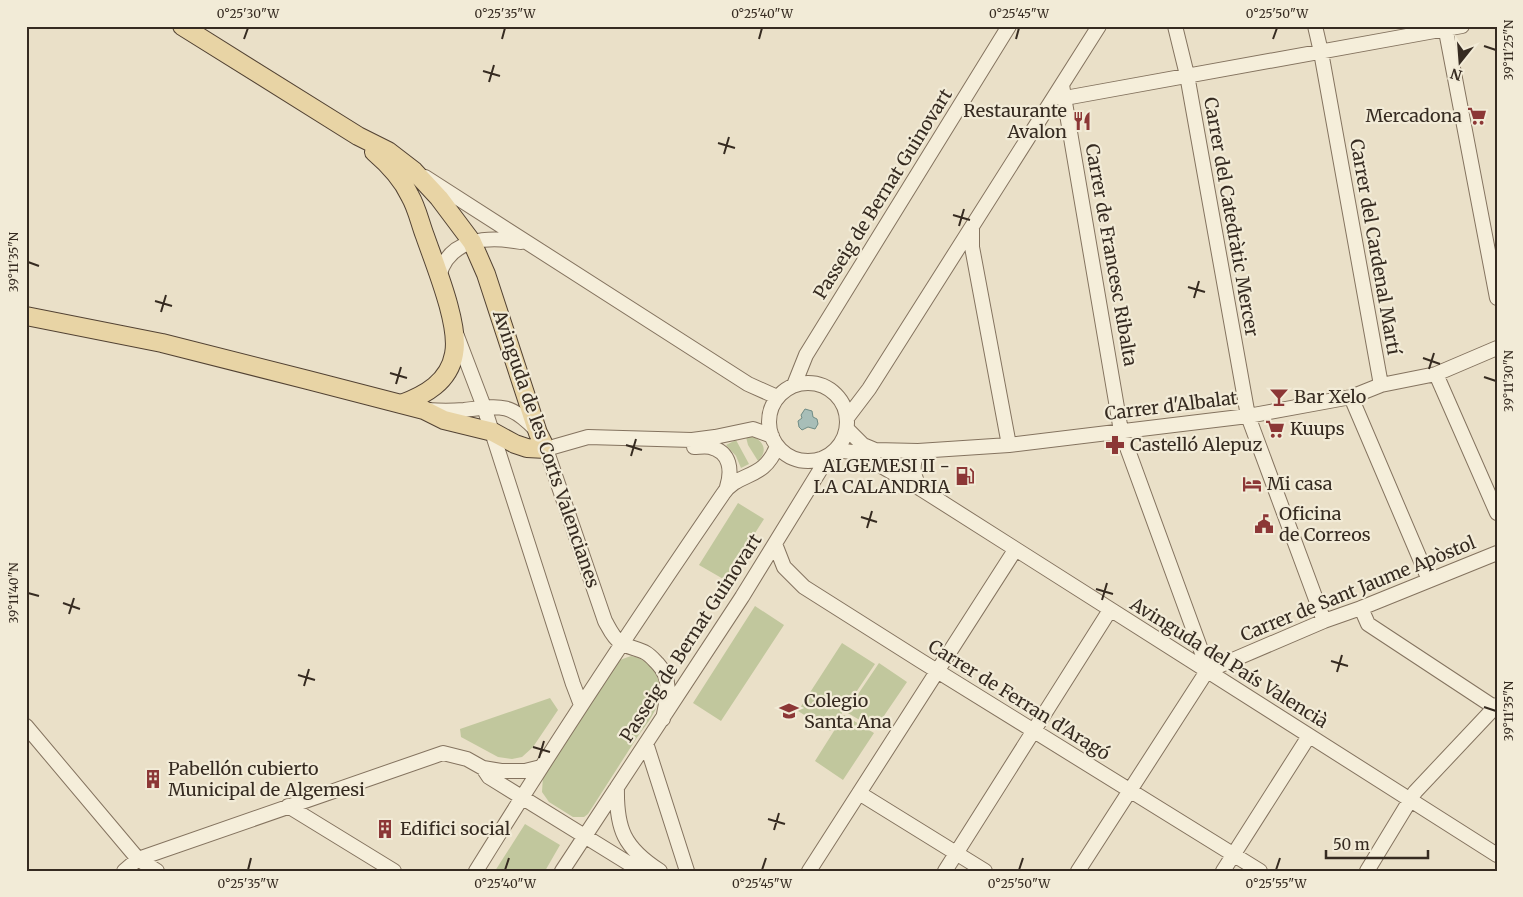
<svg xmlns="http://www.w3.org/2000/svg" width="1523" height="897" font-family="Merriweather,serif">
	<rect width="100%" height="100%" fill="#eae0c8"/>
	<path fill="#c1c79d" d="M750 436C763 439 769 451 758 461L748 445 746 437Z
		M736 440 749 464 741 468 736 456 726 445Z
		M738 503 764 519 725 580 699 565Z
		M755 606 784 625 721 721 693 703Z
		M842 643 875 664 830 731 798 711Z
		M631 656C651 659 664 680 659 699 656 714 644 727 636 739 620 764 604 789 588 814L584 817H573L549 802 542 792 543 776 617 661Z
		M879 663 907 682 875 729 846 712Z
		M550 698 558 710 533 747 522 757 512 759 498 757 461 737 460 729Z
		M844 715 874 733 843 780 815 761Z
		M525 824 560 845 545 871H495Z"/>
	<path fill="#a8beb8" stroke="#708c85" d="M805 409 812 411 813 417 817 419 818 424 815 429 808 427 802 430 799 427 798 421 802 418 801 415Z"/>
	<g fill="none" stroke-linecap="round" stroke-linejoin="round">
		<g stroke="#84735f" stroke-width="16">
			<path id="minor" d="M1175 26 1187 75 1248 416 1324 621
				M1315 26 1321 52 1381 385
				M1445 26 1497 298
				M1062 85 1121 431 1205 661 1207 671
				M1065 98 1462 26
				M425 177 748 384 777 397
				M972 227V247L1009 445
				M439 276C449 238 488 236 521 242
				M457 336 484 407 573 684 581 705
				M1436 374 1497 513
				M769 422a39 39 0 1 1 78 0a39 39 0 1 1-78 0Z
				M794 385 806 355 1009 26
				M1351 397 1429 580
				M428 410C440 411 452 411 464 410 499 406 510 402 536 430
				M847 418 869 389 1099 26
				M847 429 863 445 875 450 918 451 1009 445 1248 416 1351 397 1381 385 1436 374 1497 348
				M694 447C699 447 705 446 710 447 731 452 732 471 727 487
				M835 450 852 452 869 459 921 489 1497 855
				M918 451C911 466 913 476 921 489
				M775 544 784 567 804 587 921 661 1260 871
				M1361 608 1368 624 1497 709
				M663 719C667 699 673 680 658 664 654 660 651 656 646 653 639 649 627 647 621 643 613 638 609 628 605 621L546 449 588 437 692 440 715 437 753 429 772 436
				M26 726 138 859 157 871
				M646 743 687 871
				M483 768 489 777 641 871
				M617 787C616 829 624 848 660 871
				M859 793 985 871
				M288 806 394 871
				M124 871 138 859 443 753 467 759 483 768 501 771H525L541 767
				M476 871C555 743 638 618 723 494 738 471 764 481 777 446
				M562 871 742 597 822 467 823 458
				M809 871 1015 550
				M945 871 1110 610
				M1078 871 1207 671 1324 621 1361 608 1497 553
				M1223 871 1309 736
				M1367 871 1415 792 1497 705"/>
		</g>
		<g stroke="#524233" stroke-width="20">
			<path id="major" d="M374 152C388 164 402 179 410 196 417 208 420 223 425 236 435 265 460 325 454 354 449 382 425 395 401 404
				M26 316 162 343 308 380 424 410 444 420 493 432 515 444 527 448 546 449 538 433 486 274 472 242 439 198 414 171 388 151 358 136 182 26"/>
		</g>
		<use href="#minor" stroke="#f5eeda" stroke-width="14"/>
		<use href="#major" stroke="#e8d4a5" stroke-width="18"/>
	</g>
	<path fill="none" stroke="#362b21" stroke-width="2" d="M244 39 248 28M502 39 505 28M759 39 762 28M1016 39 1019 28M1273 39 1277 28M1484 46 1496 50M483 71 500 76M489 82 494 65M718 143 735 148M724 154 729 137M953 215 970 220M959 226 964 209M28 262 39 266M1188 287 1205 292M1194 298 1199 281M155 301 172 306M161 312 166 295M1423 358 1440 364M1429 369 1434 353M390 373 407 378M1484 377 1496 381M396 384 401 367M626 445 642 450M631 456 636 439M861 517 877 522M867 528 872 511M1096 589 1113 594M28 593 39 596M1102 600 1107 583M63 603 80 609M69 614 74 598M1331 661 1348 666M1337 672 1342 655M298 675 315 680M304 686 309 669M1484 707 1496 711M533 747 550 752M539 758 544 741M768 819 785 824M774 830 779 813M248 870 251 858M505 870 509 858M762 870 766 858M1019 870 1023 858M1276 870 1280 858"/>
	<defs>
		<g id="supermarket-bare" transform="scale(1.5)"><path d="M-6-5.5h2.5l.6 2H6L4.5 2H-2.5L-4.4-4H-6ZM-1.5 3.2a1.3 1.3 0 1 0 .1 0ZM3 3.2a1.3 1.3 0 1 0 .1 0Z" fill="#8c3736" stroke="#f2ebd7" stroke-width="2.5" paint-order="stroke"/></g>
		<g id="restaurant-bare" transform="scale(1.5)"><path d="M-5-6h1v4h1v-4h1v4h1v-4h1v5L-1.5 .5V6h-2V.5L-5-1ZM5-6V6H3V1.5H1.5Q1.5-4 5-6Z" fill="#8c3736" stroke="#f2ebd7" stroke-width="2.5" paint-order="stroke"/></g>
		<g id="bar-bare" transform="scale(1.5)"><path d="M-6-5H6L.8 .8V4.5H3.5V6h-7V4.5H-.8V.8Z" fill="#8c3736" stroke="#f2ebd7" stroke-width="2.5" paint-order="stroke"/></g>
		<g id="pharmacy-bare" transform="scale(1.5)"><path d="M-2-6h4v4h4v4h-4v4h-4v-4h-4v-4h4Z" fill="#8c3736" stroke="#f2ebd7" stroke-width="2.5" paint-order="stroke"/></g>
		<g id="fuel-bare" transform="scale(1.5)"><path d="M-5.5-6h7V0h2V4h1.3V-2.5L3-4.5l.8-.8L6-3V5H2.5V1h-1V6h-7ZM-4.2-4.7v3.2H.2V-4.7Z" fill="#8c3736" stroke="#f2ebd7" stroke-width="2.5" paint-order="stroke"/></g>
		<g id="hotel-bare" transform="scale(1.5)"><path d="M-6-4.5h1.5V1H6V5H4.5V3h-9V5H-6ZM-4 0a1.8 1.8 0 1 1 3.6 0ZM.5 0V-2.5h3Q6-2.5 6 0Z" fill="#8c3736" stroke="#f2ebd7" stroke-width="2.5" paint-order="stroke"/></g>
		<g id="civic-bare" transform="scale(1.5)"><path d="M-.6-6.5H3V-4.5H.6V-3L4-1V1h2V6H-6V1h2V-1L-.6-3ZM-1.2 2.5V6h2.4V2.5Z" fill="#8c3736" stroke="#f2ebd7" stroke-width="2.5" paint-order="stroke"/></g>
		<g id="school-bare" transform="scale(1.5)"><path d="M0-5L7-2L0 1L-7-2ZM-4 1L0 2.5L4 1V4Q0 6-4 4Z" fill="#8c3736" stroke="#f2ebd7" stroke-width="2.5" paint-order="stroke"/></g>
		<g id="building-bare" transform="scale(1.5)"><path d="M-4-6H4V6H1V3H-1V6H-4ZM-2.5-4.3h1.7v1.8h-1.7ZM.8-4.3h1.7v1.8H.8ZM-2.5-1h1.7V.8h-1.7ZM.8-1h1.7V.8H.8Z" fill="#8c3736" stroke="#f2ebd7" stroke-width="2.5" paint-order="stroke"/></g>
	</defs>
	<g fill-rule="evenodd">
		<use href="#supermarket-bare" x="1477" y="116"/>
		<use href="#restaurant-bare" x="1082" y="121"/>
		<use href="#bar-bare" x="1279" y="397"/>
		<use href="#supermarket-bare" x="1275" y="429"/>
		<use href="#pharmacy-bare" x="1115" y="445"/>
		<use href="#fuel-bare" x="965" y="476"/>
		<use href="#hotel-bare" x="1252" y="484"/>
		<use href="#civic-bare" x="1264" y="524"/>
		<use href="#school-bare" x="789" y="711"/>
		<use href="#building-bare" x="153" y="779"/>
		<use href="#building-bare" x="385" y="829"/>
	</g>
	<g text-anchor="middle" stroke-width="4.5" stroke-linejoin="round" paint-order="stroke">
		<g font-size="18" fill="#362b21" stroke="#f2ebd7" text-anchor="start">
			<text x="1067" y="117" text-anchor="end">Restaurante<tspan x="1067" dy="21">Avalon</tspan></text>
			<text x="1462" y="122" text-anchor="end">Mercadona</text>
			<text x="1294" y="403">Bar Xelo</text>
			<text x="1290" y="435">Kuups</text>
			<text x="1130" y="451">Castelló Alepuz</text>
			<text x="950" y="472" text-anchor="end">ALGEMESI II -<tspan x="950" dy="21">LA CALANDRIA</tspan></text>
			<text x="1267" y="490">Mi casa</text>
			<text x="1279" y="520">Oficina<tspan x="1279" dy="21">de Correos</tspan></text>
			<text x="804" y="707">Colegio<tspan x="804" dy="21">Santa Ana</tspan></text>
			<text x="168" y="775">Pabellón cubierto<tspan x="168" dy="21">Municipal de Algemesi</tspan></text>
			<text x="400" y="835">Edifici social</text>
		</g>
		<g font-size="18" fill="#362b21" stroke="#f2ebd7">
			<text transform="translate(883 194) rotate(-58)" y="6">Passeig de Bernat Guinovart</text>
			<text transform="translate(1231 217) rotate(80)" y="6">Carrer del Catedràtic Mercer</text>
			<text transform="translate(1375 247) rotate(80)" y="6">Carrer del Cardenal Martí</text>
			<text transform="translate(1111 255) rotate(80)" y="6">Carrer de Francesc Ribalta</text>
			<text transform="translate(1171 406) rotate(-7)" y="6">Carrer d'Albalat</text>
			<text transform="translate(546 449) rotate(71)" y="6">Avinguda de les Corts Valencianes</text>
			<text transform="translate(1358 589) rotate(-22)" y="6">Carrer de Sant Jaume Apòstol</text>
			<text transform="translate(691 638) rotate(-57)" y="6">Passeig de Bernat Guinovart</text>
			<text transform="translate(1229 663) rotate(32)" y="6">Avinguda del País Valencià</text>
			<text transform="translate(1019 700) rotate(32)" y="6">Carrer de Ferran d'Aragó</text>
		</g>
	</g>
	<rect width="1523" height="897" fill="none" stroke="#f2ebd7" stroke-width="55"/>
	<g transform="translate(1460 62) rotate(197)" stroke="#f2ebd7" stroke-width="4" paint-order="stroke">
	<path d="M0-4L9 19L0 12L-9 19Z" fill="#362b21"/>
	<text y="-8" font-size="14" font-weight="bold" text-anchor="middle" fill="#362b21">N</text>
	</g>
	<path d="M1326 850v8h102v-8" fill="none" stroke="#362b21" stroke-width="2.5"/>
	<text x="1333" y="850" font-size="15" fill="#362b21" stroke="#f2ebd7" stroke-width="4" paint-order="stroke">50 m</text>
	<rect x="28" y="28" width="1468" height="842" fill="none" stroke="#362b21" stroke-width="2"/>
	<g font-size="12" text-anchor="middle" fill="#362b21">
		<text x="248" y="18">0°25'30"W</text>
		<text x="505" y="18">0°25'35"W</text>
		<text x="762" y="18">0°25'40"W</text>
		<text x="1019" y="18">0°25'45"W</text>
		<text x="1277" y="18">0°25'50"W</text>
		<text transform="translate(1509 50) rotate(-90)" y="4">39°11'25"N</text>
		<text transform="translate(14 262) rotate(-90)" y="4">39°11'35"N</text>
		<text transform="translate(1509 381) rotate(-90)" y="4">39°11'30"N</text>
		<text transform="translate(14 593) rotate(-90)" y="4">39°11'40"N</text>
		<text transform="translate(1509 711) rotate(-90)" y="4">39°11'35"N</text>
		<text x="248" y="888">0°25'35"W</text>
		<text x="505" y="888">0°25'40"W</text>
		<text x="762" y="888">0°25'45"W</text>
		<text x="1019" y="888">0°25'50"W</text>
		<text x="1276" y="888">0°25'55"W</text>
	</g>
</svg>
